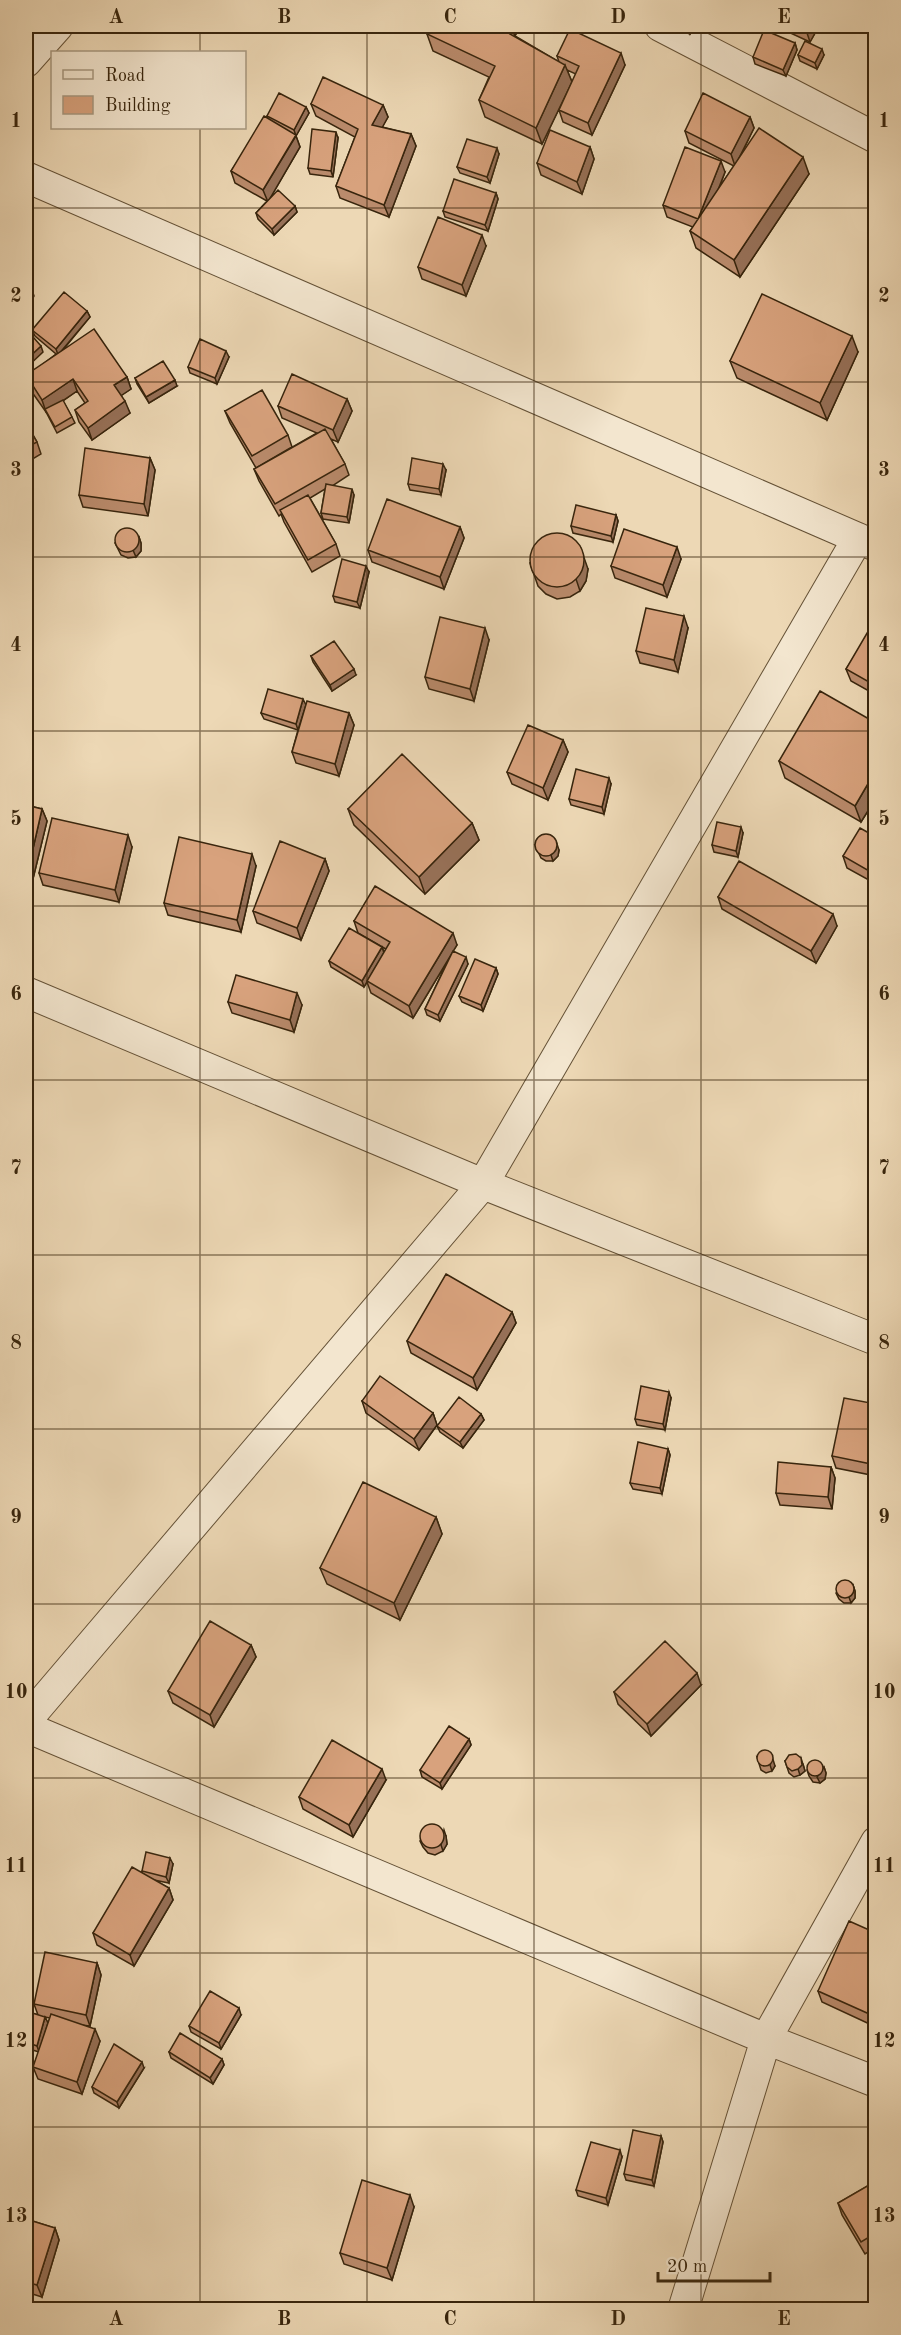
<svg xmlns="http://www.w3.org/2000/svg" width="901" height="2335" font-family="'Old Standard TT',serif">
	<rect width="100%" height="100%" fill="#edd8b5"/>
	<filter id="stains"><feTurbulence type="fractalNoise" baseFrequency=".00333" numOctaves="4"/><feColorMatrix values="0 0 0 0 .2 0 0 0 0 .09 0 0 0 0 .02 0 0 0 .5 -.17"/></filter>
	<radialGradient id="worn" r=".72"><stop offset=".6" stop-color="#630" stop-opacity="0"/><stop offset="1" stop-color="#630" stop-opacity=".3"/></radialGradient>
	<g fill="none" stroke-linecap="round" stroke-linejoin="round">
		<g stroke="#655237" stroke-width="32">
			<path id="street" d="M660 26 876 138
				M26 62 58 26
				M26 177 876 546
				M26 992 483 1184 876 1340
				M26 1721 483 1184 858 538
				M26 1727 766 2039 876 2082
				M683 2310 766 2039 876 1842"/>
		</g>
		<use href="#street" stroke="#f3e6cf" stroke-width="30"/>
	</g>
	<path fill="#ba8b6c" stroke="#38250d" stroke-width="1.5" fill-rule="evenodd" d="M431 26H520L515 36 559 62 557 56 625 65 592 135 563 122 559 110 576 74 567 70 572 82 542 144 485 117 479 100 489 77 433 51 427 34Z
		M669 26H694L690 34Z
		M785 26H819L810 42 786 31Z
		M795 43 797 50 786 76 755 64 753 57Z
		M798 55H824L817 69 800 61Z
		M311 104 383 105 388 117 382 127 411 134 416 146 389 217 340 198 336 186 355 137 316 116Z
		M306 107 309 113 296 136 300 147 270 198 295 206 297 212 274 235 258 219 256 213 267 201 235 183 231 171 267 118V116Z
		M750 117 754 128 741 155 809 174 740 277 696 248 690 231 693 227 667 217 663 205 725 172 719 188 734 166 689 143 685 131Z
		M338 138 333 177 310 174 308 168Z
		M590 147 594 159 582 194 541 175 537 163Z
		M499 154 490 183 460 173 457 167Z
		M496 193 498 199 488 231 445 217 443 211Z
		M486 246 466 296 422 279 418 267Z
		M87 311 90 317 63 350 127 377 131 389 121 395 130 413 92 440 79 422 75 410 85 403 77 391 63 401 72 417 75 423 57 433 46 412 29 388 26 377 56 354 35 336 32 330Z
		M858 352 827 420 737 378 730 361Z
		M229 357 217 384 190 373 188 367Z
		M135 378 177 386 149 403 137 384Z
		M347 399 352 411 338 442 331 439 345 464 349 475 332 486 354 495 349 523 323 519 321 513 325 489 310 498 336 544 340 556 312 572 284 522 281 514 279 516 259 481 254 469 317 433 282 418 278 406Z
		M225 411 288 435 292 447 256 468 230 423Z
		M26 423 37 442 41 454 26 463Z
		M150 458 155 470 148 516 83 507 79 495Z
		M446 470 441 495 410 490 408 484Z
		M616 515 618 521 613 542 573 533 571 526Z
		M460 527 464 538 444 589 372 562 368 550Z
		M139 537 141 543V551L136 557 128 558 121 555 115 543Z
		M681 559 667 597 615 578 611 566Z
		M530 563 588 569 586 581 580 591 570 597 557 599 546 594 538 586Z
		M369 572 360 608 335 602 333 596Z
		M876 624V695L851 681 846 669Z
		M688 628 678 672 640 663 636 651Z
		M489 640 474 701 429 689 425 677Z
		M311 656 356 675 332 691 313 662Z
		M305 705 349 713 354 725 339 776 296 763 292 752 298 730 264 719 261 713Z
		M876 723V798L861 822 785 778 779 761Z
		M563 740 568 752 548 800 512 784 507 772Z
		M611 784 604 814 571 805 569 799Z
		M26 805 42 809 47 821 31 887 26 886Z
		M348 809 472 823 479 840 425 894 354 825Z
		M876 817V835L872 834 870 827Z
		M743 833 738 857 714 852 712 845Z
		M876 837V884L847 868 843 856Z
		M535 845 559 850 558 856 553 861H546L541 858Z
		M132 847 119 902 43 885 39 873Z
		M325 859 329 871 301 940 257 923 253 911Z
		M256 866 241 932 168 915 164 903Z
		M718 897 837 926 816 963 722 909Z
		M354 921 457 945 453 951 468 964 440 1021 427 1015 425 1009 448 960 413 1018 371 993 367 982 364 987 331 967 329 961 382 947 384 952 386 949 358 933Z
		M496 968 498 974 483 1011 462 1002 459 996Z
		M228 1002 302 1005 294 1032 232 1013Z
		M512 1312 516 1323 477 1390 411 1353 407 1341Z
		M671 1398 665 1430 637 1425 635 1419Z
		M362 1401 433 1413 437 1425 419 1450 366 1413Z
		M876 1404V1476L836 1468 832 1456Z
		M481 1414 484 1420 463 1448 440 1432 437 1426Z
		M668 1449 670 1455 662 1494 633 1489 630 1483Z
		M831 1467 835 1478 832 1509 780 1505 776 1493Z
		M436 1517 442 1534 400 1620 327 1584 320 1568Z
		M853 1585 855 1591V1598L851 1603H844L839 1599 836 1593Z
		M251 1645 256 1657 214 1727 173 1703 168 1691Z
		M701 1685 651 1736 618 1704 614 1692Z
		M469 1739 471 1745 442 1789 422 1777 420 1770Z
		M757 1757 775 1766 772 1771 766 1773 761 1770Z
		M785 1761 803 1764 805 1771 800 1775 794 1777 789 1773Z
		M824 1767 826 1773 825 1779 820 1783 813 1782 809 1776 807 1770Z
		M386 1780 353 1837 303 1809 299 1797Z
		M446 1836 447 1844 443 1851 435 1855 428 1853 423 1847 420 1841Z
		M173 1864 169 1883 154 1880 169 1888 173 1900 134 1966 97 1945 93 1933 142 1873V1871Z
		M876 1933V2027L822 2002 818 1991Z
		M97 1963 101 1975 90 2026 81 2025 100 2041 82 2094 38 2079 33 2067 39 2052 26 2048V2011L38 2015 34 2004ZM45 2017 50 2018 42 2042 48 2023Z
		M241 2015 221 2049 191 2032 189 2026Z
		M169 2052 222 2059 224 2065 213 2084 171 2058Z
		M144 2068 119 2108 94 2093 92 2087Z
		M661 2136 663 2142 654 2186 626 2180 624 2174Z
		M622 2157 608 2205 578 2196 576 2190Z
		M876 2181V2247L865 2254 842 2215 838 2203Z
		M414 2207 392 2280 344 2264 340 2253Z
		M26 2219 55 2228 59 2240 42 2297 26 2292Z"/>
	<path fill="#977158" stroke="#38250d" stroke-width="1.5" d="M514 26H520L515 36 512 30Z
		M689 26H694L690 34 688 28Z
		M809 26H819L810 42 806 30Z
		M795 43 797 50 786 76 783 70Z
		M822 49 824 55 817 69 815 63Z
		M621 53 625 65 592 135 588 123Z
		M565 65 572 82 542 144 536 128Z
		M383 105 388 117 377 137 372 125Z
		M306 107 309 113 296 136 300 147 268 202 263 190 296 136 294 130Z
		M750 117 754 128 735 166 731 154Z
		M336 132 338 138 333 177 331 171Z
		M411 134 416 146 389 217 384 205Z
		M590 147 594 159 582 194 577 182Z
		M497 148 499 154 490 183 487 177Z
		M803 157 809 174 740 277 734 260Z
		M721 161 725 172 702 231 698 219Z
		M496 193 498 199 488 231 485 225Z
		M295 206 297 212 274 235 272 229Z
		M482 235 486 246 466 296 462 285Z
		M30 284 34 296 26 312V292Z
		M87 311 90 317 58 355 56 349Z
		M852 336 858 352 827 420 820 403Z
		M41 346 43 352 26 368V360Z
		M226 351 229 357 217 384 215 378Z
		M127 377 131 389 119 397 114 385Z
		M73 379 77 391 46 412 42 400Z
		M175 380 177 386 149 403 146 397Z
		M347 399 352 411 338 442 333 430Z
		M125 401 130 413 92 440 88 428Z
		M150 458 155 470 148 516 144 504Z
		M443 464 446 470 441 495 439 489Z
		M352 489 354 495 349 523 347 517Z
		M616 515 618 521 613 542 611 536Z
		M460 527 464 538 444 589 440 577Z
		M139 537 141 543V551L136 557 133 550Z
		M580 546 588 569 586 581 580 591 576 579Z
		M677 547 681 559 667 597 663 585Z
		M366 566 369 572 360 608 357 602Z
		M684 616 688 628 678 672 674 660Z
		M485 628 489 640 474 701 470 689Z
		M354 669 356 675 332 691 330 685Z
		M303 699 306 705 298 730 296 724Z
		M349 713 354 725 339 776 335 764Z
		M563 740 568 752 548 800 543 788Z
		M876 770V798L861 822 855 806Z
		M609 778 611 784 604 814 602 807Z
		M42 809 47 821 31 887 27 875Z
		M472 823 479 840 425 894 419 877Z
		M741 827 743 833 738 857 736 851Z
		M128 835 132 847 119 902 115 890Z
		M557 844 559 850 558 856 553 861 551 855Z
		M252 854 256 866 241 932 237 920Z
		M325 859 329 871 301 940 297 928Z
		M833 914 837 926 816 963 811 951Z
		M453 933 457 945 413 1018 409 1006Z
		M382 947 384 953 364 987 362 981Z
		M466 957 468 964 440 1021 438 1015Z
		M496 968 498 974 483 1011 481 1005Z
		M297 993 302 1005 294 1032 290 1020Z
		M512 1312 516 1323 477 1390 473 1378Z
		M669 1392 671 1398 665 1430 663 1424Z
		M433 1413 437 1425 419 1450 414 1439Z
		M481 1414 484 1420 463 1448 460 1442Z
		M668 1449 670 1455 662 1494 660 1488Z
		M831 1467 835 1478 832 1509 828 1497Z
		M436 1517 442 1534 400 1620 394 1603Z
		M853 1585 855 1591V1598L851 1603 849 1597Z
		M251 1645 256 1657 214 1727 210 1715Z
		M697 1673 701 1685 651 1736 647 1724Z
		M469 1739 471 1745 442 1789 440 1783Z
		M771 1753 775 1766 772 1771 770 1765Z
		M801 1758 805 1771 800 1775 798 1769Z
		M824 1767 826 1773 825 1779 820 1783 817 1777Z
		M382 1769 386 1780 353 1837 349 1825Z
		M444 1830 446 1836 447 1844 443 1851 441 1845Z
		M170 1858 173 1864 169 1883 166 1877Z
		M169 1888 173 1900 134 1966 130 1955Z
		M27 1944 30 1950 26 1967V1952Z
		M97 1963 101 1975 90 2026 86 2015Z
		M239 2008 241 2015 221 2049 219 2043Z
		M45 2017 48 2023 39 2052 37 2046Z
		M95 2029 100 2041 82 2094 77 2082Z
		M222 2059 224 2065 213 2084 210 2078Z
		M142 2062 144 2068 119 2108 117 2102Z
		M661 2136 663 2142 654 2186 652 2180Z
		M620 2150 622 2157 608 2205 606 2198Z
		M410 2195 414 2207 392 2280 387 2268Z
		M55 2228 59 2240 42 2297 37 2285Z"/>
	<path fill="#d8a27d" stroke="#38250d" stroke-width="1.5" d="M431 26H496L565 65 536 128 479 100 495 66 427 34Z
		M503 26H514L512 30Z
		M796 26H809L806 30Z
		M570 29 621 53 588 123 559 110 579 66 557 56Z
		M764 30 795 43 783 70 753 57Z
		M805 41 822 49 815 63 798 55Z
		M323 77 383 105 372 125 411 134 384 205 336 186 358 129 311 104Z
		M279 93 306 107 294 130 267 116Z
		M703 93 750 117 731 154 685 131Z
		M264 116 296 135 263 190 231 171Z
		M759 128 803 157 734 260 690 231Z
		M312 129 336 132 331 171 308 168Z
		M550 130 590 147 577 182 537 163Z
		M467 139 497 148 487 177 457 167Z
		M685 147 721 161 698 219 663 205Z
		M454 179 496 193 485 225 443 211Z
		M278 190 295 206 272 229 256 213Z
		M438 217 482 235 462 285 418 267Z
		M26 281 30 284 26 292Z
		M64 292 87 311 56 349 32 330Z
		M762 294 852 336 820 403 730 361Z
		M26 329 41 346 26 360Z
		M94 329 127 377 114 385 125 401 88 428 75 410 88 401 73 379 42 400 26 375Z
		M200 339 226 351 215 378 188 367Z
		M163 361 175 380 146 397 135 378Z
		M292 374 347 399 333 430 278 406Z
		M262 390 288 435 252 456 225 411Z
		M63 400 72 417 55 427 45 409Z
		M26 423 37 442 26 448Z
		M325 429 345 464 275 504 254 469Z
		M85 448 150 458 144 504 79 495Z
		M412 458 443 464 439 489 408 484Z
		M326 484 352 489 347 517 321 513Z
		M308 495 336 544 308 560 280 510Z
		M387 499 460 527 440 577 368 550Z
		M576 505 616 515 611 536 571 526Z
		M115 540a12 12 0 1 1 24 0a12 12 0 1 1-24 0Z
		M624 529 677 547 663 585 611 566Z
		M530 560a27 27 0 1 1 54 0a27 27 0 1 1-54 0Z
		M342 559 366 566 357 602 333 596Z
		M646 608 684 616 674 660 636 651Z
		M440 617 485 628 470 689 425 677Z
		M873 623 876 624V686L846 669Z
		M334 641 354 669 330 685 311 656Z
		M268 689 303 699 296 724 261 713Z
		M820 691 876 723V770L855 806 779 761Z
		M307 701 349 713 335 764 292 752Z
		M528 725 563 740 543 788 507 772Z
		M402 754 472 823 419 877 348 809Z
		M576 769 609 778 602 807 569 799Z
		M26 805 42 809 27 875H26Z
		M876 817V831L870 827Z
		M52 818 128 835 115 890 39 873Z
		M717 822 741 827 736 851 712 845Z
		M860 828 876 837V875L843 856Z
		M535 845a11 11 0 1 1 22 0a11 11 0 1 1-22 0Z
		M179 837 252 854 237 920 164 903Z
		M280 841 325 859 297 928 253 911Z
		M739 861 833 914 811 951 718 897Z
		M375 886 453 933 409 1006 367 981 390 942 354 921Z
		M349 928 382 947 362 981 329 961Z
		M453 951 466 957 438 1015 425 1009Z
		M475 959 496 968 481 1005 459 996Z
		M236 975 297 993 290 1020 228 1002Z
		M446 1274 512 1312 473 1378 407 1341Z
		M380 1376 433 1413 414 1439 362 1401Z
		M641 1386 669 1392 663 1424 635 1419Z
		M459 1397 481 1414 460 1442 437 1426Z
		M844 1398 876 1404V1465L832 1456Z
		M638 1442 668 1449 660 1488 630 1483Z
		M778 1462 831 1467 828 1497 776 1493Z
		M363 1482 436 1517 394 1603 320 1568Z
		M836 1589a9 9 0 1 1 18 0a9 9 0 1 1-18 0Z
		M210 1621 251 1645 210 1715 168 1691Z
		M665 1641 697 1673 647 1724 614 1692Z
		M449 1726 469 1739 440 1783 420 1770Z
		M332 1740 382 1769 349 1825 299 1797Z
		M757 1758a8 8 0 1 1 16 0a8 8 0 1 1-16 0Z
		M796 1754 801 1758 802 1765 798 1769 792 1771 787 1767 785 1761 789 1755Z
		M807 1768a8 8 0 1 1 16 0a8 8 0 1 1-16 0Z
		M420 1836a12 12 0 1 1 24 0a12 12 0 1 1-24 0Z
		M146 1852 170 1858 166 1877 142 1871Z
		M132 1867 169 1888 130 1955 93 1933Z
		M849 1921 876 1933V2017L818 1991Z
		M45 1952 97 1963 86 2015 34 2004Z
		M210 1991 239 2008 219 2043 189 2026Z
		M26 2011 45 2017 37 2046 26 2042Z
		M51 2014 95 2029 77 2082 33 2067Z
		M180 2033 222 2059 210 2078 169 2052Z
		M114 2044 142 2062 117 2102 92 2087Z
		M633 2130 661 2136 652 2180 624 2174Z
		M591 2142 620 2150 606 2198 576 2190Z
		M362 2180 410 2195 387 2268 340 2253Z
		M876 2181V2233L861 2242 838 2203Z
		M26 2219 55 2228 37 2285 26 2282Z"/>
	<path fill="none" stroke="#38250d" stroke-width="1.5" stroke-opacity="0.55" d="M200 26V52M367 26V2310M534 26V2310M701 26V2310M200 128V2310M26 208H876M26 382H876M26 557H876M26 731H876M26 906H876M26 1080H876M26 1255H876M26 1429H876M26 1604H876M26 1778H876M26 1953H876M26 2127H876"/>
	<rect width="901" height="2335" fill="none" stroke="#edd8b5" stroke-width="66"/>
	<rect x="51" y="51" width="195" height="78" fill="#f3e6cf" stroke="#a89981" stroke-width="1.5"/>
	<rect x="63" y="70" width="30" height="9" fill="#f3e6cf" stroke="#a89981" stroke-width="1.5"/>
	<text x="105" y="81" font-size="18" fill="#38250d">Road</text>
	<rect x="63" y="96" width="30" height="18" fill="#d8a27d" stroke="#a89981" stroke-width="1.5"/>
	<text x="105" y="111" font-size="18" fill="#38250d">Building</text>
	<path d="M658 2272v9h112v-9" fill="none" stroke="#38250d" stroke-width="3"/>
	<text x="667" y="2272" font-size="18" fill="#38250d" stroke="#f3e6cf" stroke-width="4.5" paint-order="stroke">20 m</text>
	<rect x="33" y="33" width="835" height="2269" fill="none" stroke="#38250d" stroke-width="2"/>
	<g font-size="20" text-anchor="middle" font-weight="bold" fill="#38250d">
		<text x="116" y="23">A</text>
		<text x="284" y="23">B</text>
		<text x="450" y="23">C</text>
		<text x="618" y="23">D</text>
		<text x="784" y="23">E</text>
		<text x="16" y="127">1</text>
		<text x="884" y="127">1</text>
		<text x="16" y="302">2</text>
		<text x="884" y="302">2</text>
		<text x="16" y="476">3</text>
		<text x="884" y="476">3</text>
		<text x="16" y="651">4</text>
		<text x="884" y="651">4</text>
		<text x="16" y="825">5</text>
		<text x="884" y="825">5</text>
		<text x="16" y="1000">6</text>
		<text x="884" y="1000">6</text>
		<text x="16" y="1174">7</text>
		<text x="884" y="1174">7</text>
		<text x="16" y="1349">8</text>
		<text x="884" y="1349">8</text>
		<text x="16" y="1523">9</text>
		<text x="884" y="1523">9</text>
		<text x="16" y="1698">10</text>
		<text x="884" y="1698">10</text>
		<text x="16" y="1872">11</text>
		<text x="884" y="1872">11</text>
		<text x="16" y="2047">12</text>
		<text x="884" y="2047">12</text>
		<text x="16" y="2222">13</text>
		<text x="884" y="2222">13</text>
		<text x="116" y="2325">A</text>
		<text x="284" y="2325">B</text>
		<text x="450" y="2325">C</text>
		<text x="618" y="2325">D</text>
		<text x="784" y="2325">E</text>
	</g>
	<rect width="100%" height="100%" filter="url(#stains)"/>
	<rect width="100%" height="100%" fill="url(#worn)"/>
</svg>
